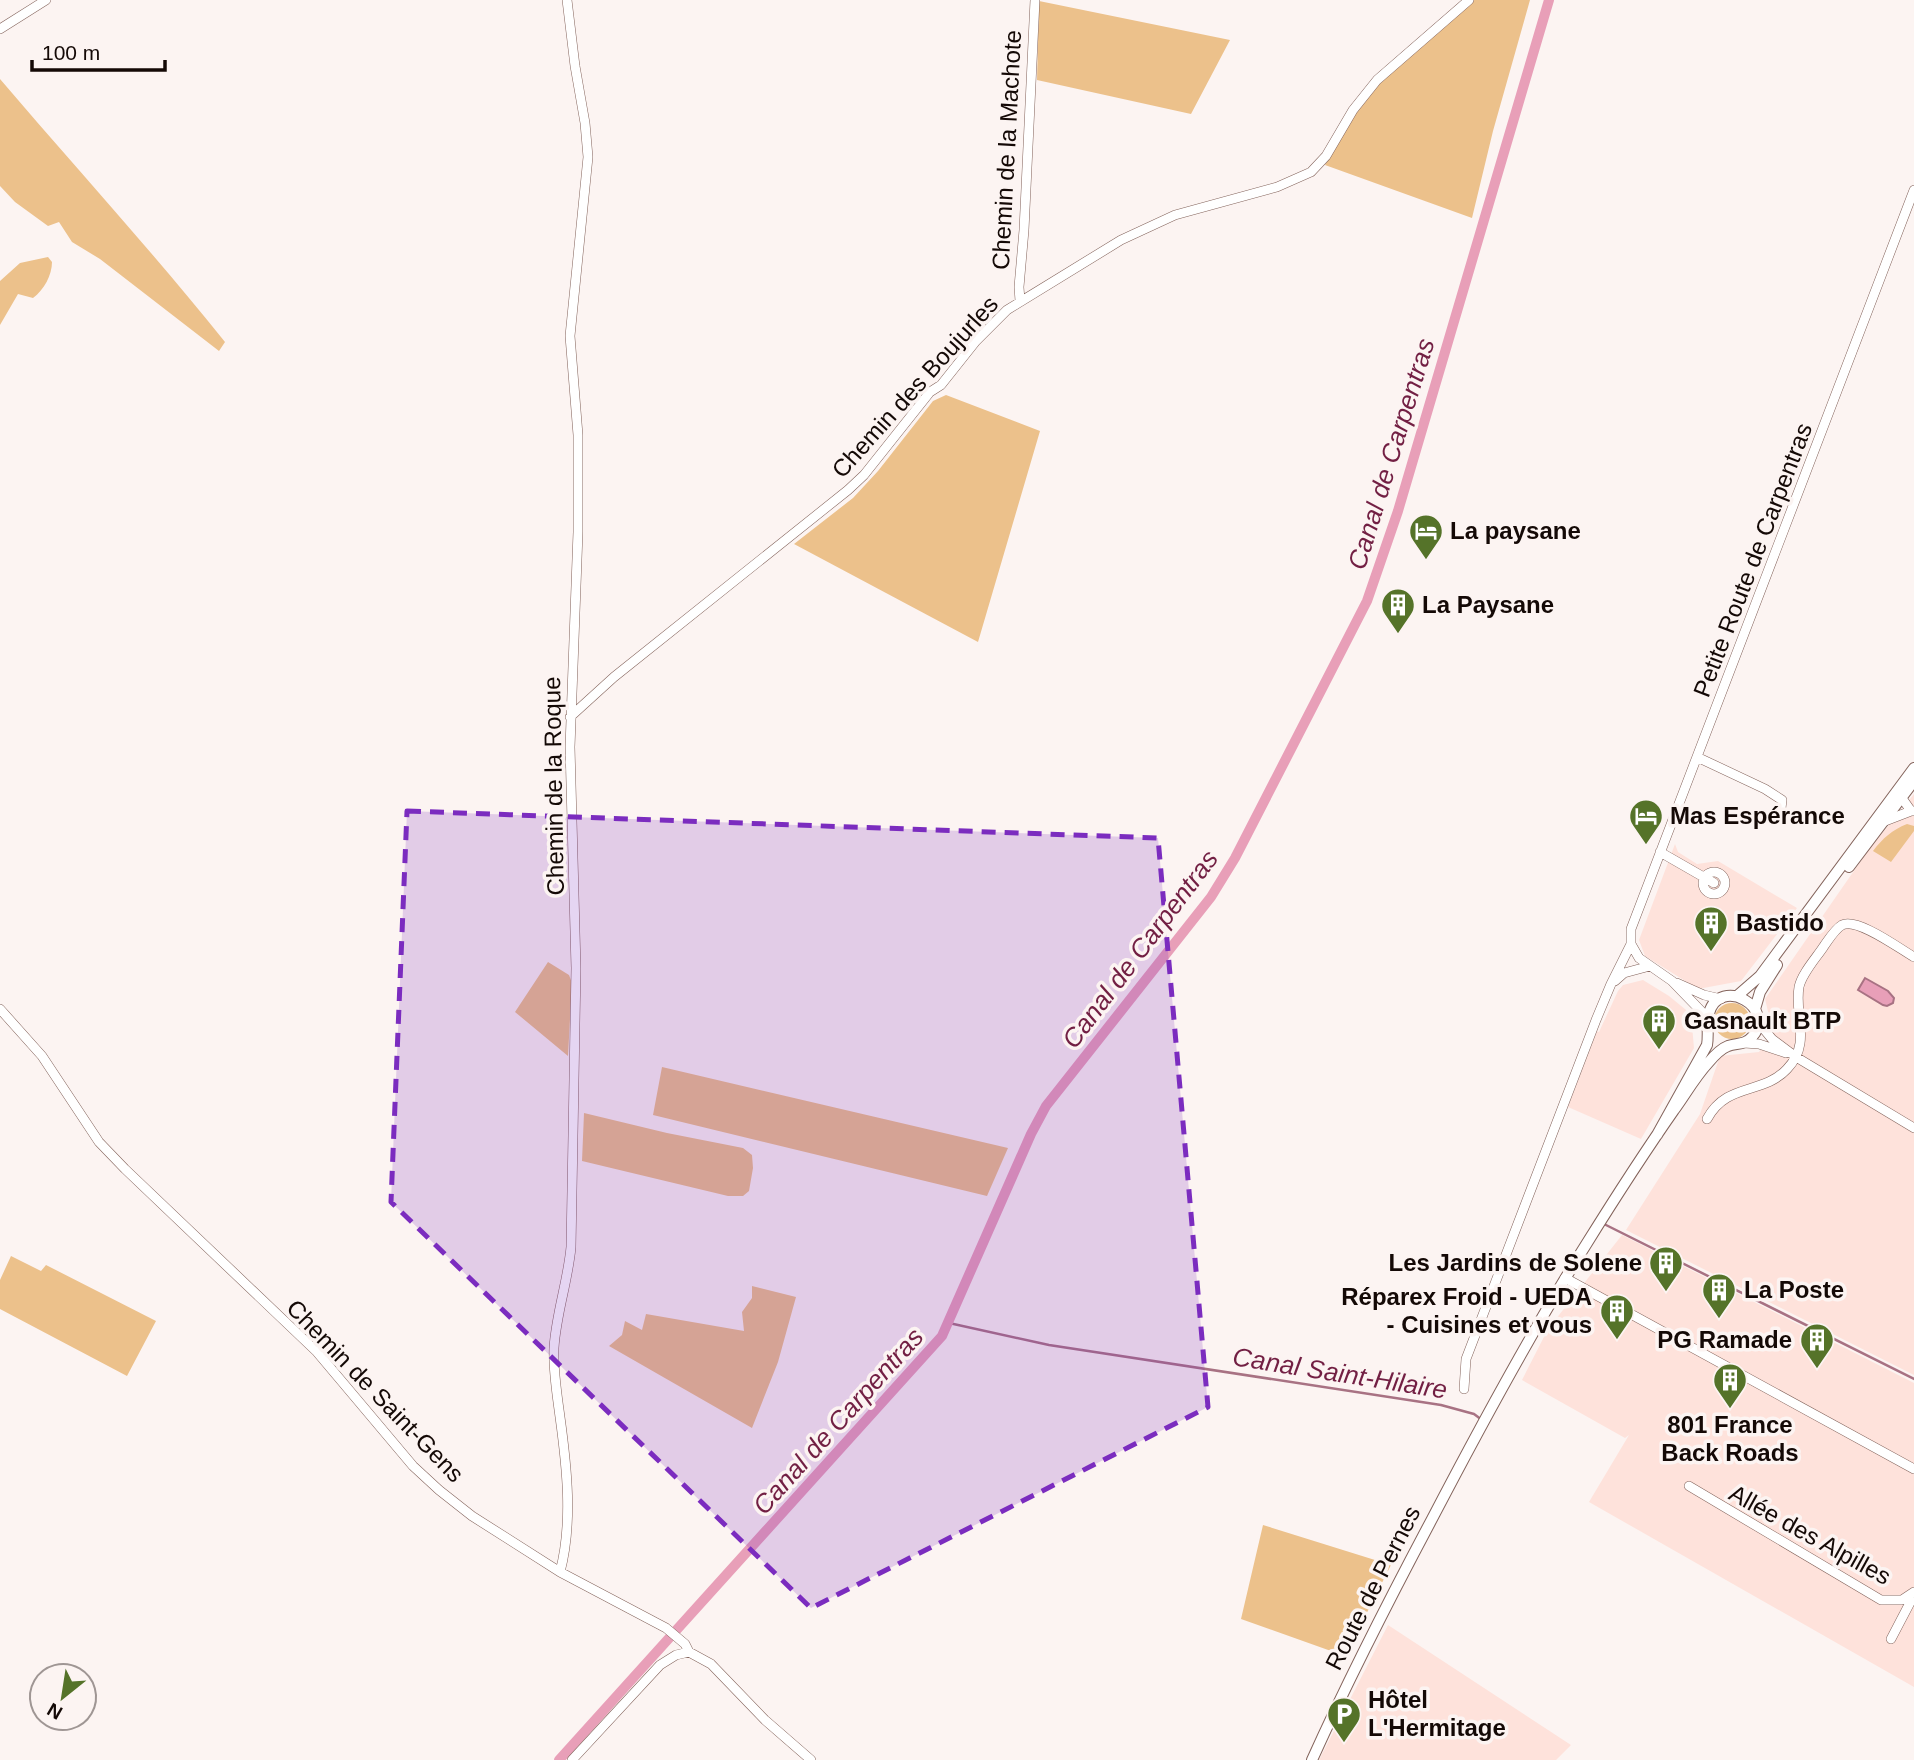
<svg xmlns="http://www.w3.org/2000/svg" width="1914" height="1760" font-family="Helvetica,sans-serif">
	<rect width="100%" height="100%" fill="#fcf4f2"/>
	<path fill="#fee2db" d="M1914 794V1375L1626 1230 1700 1114 1720 1056 1759 1052 1773 1032 1765 999 1867 852Z
		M1675 844 1678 852 1697 864 1718 861 1797 908 1741 981 1698 989 1645 956 1639 940Z
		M1643 980 1669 996 1691 1014 1694 1048 1641 1139 1568 1107 1597 1031 1599 1032 1618 991 1623 985Z
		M1622 1235 1914 1383V1687L1589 1502 1629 1435 1625 1438 1522 1380 1548 1329Z
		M1388 1625 1571 1745 1556 1760H1319Z"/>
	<path fill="#ecc18b" d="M1471 0H1530L1493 131 1472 218 1325 165 1356 113 1376 86Z
		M1039 1 1230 40 1191 114 1037 80Z
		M0 79C75 167 153 252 225 342L219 351 100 259 72 242 59 222 48 226 15 202 0 186Z
		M48 257 52 262C52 275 44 290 33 298L18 294 0 325V281L20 263Z
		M946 395 1040 431 978 642 794 544 853 498 878 471 933 401Z
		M1907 824 1914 826V831L1891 862 1873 851C1883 838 1892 830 1907 824Z
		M548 962 569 975 572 983 568 1056 515 1012Z
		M1714 1021a18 18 0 1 1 36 0a18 18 0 1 1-36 0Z
		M662 1067 1008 1148 987 1196 653 1115Z
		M584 1113 667 1133 743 1148 752 1155 753 1168 749 1191 743 1196H728L582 1161Z
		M11 1256 41 1271 46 1265 156 1321 127 1376 0 1309V1280Z
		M752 1286 796 1297 778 1362 752 1428 609 1346 622 1335 625 1321 642 1330 646 1314 744 1331 742 1312 752 1298Z
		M1263 1525 1391 1565 1345 1656 1241 1619Z"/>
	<path fill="#e89fb8" stroke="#a87283" stroke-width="2" d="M1865 978 1888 991 1894 998 1893 1003 1887 1006 1883 1005 1858 990Z"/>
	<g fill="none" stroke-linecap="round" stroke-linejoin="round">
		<path stroke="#a87283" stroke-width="2.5" d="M1604 1224 1914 1379
			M949 1323 1049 1345 1441 1405 1474 1414 1482 1420"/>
		<path stroke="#e89fb8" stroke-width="10" d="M559 1760 942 1336 1031 1134 1046 1106 1211 897 1235 858 1367 601 1398 511 1549 0"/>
		<g stroke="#83635b" stroke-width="10">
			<path id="minor" d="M0 29 46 0
				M1020 301 1019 287 1024 230 1035 0
				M570 717 614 677 848 490 864 475 930 392 941 385 976 341 1007 310 1121 240 1175 215 1277 187 1311 172 1326 156 1353 110 1377 80 1469 0
				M1697 757 1765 789 1782 800 1780 817
				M1899 794 1911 811H1914
				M1885 821 1911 811
				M1660 852 1714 883
				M1703 883a11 11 0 1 1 22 0a11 11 0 1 1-22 0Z
				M1615 981 1624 973 1650 966
				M1677 983 1704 995 1721 999
				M0 1009 42 1056 99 1142 125 1169 317 1352 413 1466 439 1490 472 1516 560 1572 666 1628 685 1644 689 1652 711 1664 765 1720 811 1760
				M1708 1021 1702 1012 1672 981 1639 958 1631 944V929L1914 190
				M1758 1022 1772 1039 1796 1057 1914 1128
				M1744 1043 1759 1044 1786 1053
				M1707 1119C1727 1082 1763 1095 1787 1069 1812 1043 1794 1016 1799 987 1802 973 1817 957 1824 946 1829 939 1835 929 1842 925 1857 917 1900 949 1914 957
				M1565 1278 1914 1469
				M1464 1389 1466 1359 1596 1020 1611 984 1631 944
				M1689 1486 1881 1600H1902L1914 1592
				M560 1572C573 1523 567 1468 560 1417 557 1394 553 1371 554 1348 556 1314 568 1281 571 1247L576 968 570 747 578 532V435L570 336 588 157 585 123 575 66 567 0
				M1891 1639 1914 1595
				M572 1760 660 1665 676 1655 689 1652"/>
		</g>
		<g stroke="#83635b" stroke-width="12">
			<path id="major" d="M1849 867 1914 781
				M1737 996 1760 976 1914 768
				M1755 1009 1760 992 1777 965
				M1312 1760C1349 1678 1390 1598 1432 1519 1481 1425 1531 1332 1587 1243 1615 1198 1644 1153 1674 1110 1685 1095 1695 1077 1708 1063 1713 1057 1720 1049 1728 1046 1737 1043 1745 1045 1752 1037 1778 1008 1720 975 1709 1013 1706 1022 1709 1034 1707 1045L1657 1135"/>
		</g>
		<use href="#minor" stroke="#fff" stroke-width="9"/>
		<use href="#major" stroke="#fff" stroke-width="10"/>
	</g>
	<path fill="#7b2cbf" fill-opacity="0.2" stroke="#7b2cbf" stroke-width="5" stroke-dasharray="14 9" stroke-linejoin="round" d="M407 811 1158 838 1208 1407 811 1608 391 1202Z"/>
	<defs>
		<g id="hotel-pin" transform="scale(1.75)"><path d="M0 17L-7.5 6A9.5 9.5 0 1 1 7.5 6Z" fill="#557329" stroke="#fcf4f2"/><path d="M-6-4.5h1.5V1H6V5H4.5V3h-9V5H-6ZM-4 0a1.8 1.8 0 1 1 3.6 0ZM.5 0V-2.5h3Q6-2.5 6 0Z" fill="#fff"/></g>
		<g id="building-pin" transform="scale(1.75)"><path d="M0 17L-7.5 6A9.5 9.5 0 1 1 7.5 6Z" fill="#557329" stroke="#fcf4f2"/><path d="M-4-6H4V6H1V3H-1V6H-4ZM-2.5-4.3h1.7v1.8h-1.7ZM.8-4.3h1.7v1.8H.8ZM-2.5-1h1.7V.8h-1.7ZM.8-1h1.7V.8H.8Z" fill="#fff"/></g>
		<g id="parking-pin" transform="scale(1.75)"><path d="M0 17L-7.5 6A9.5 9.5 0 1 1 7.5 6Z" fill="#557329" stroke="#fcf4f2"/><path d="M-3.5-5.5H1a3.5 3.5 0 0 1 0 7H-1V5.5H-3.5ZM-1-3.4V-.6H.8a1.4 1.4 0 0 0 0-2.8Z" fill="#fff"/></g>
	</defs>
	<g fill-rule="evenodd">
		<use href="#hotel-pin" x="1426" y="531"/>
		<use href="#building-pin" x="1398" y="605"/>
		<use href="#hotel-pin" x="1646" y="816"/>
		<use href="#building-pin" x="1711" y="923"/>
		<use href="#building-pin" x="1659" y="1021"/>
		<use href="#building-pin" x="1666" y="1263"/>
		<use href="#building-pin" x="1719" y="1290"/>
		<use href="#building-pin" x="1617" y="1311"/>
		<use href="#building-pin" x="1817" y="1340"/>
		<use href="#building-pin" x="1730" y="1380"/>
		<use href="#parking-pin" x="1344" y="1714"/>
	</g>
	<g text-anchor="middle" stroke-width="7" stroke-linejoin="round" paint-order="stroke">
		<g font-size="24" fill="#140906" stroke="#fcf4f2">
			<text transform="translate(1007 150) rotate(-87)" y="8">Chemin de la Machote</text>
			<text transform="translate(915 387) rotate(-48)" y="8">Chemin des Boujurles</text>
			<text transform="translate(1753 560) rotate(-69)" y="8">Petite Route de Carpentras</text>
			<text transform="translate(554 786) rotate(-91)" y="8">Chemin de la Roque</text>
			<text transform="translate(375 1391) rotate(46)" y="8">Chemin de Saint-Gens</text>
			<text transform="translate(1810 1535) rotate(29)" y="8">Allée des Alpilles</text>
			<text transform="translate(1373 1588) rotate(-63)" y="8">Route de Pernes</text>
		</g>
		<g font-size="24" font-weight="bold" fill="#140906" stroke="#fcf4f2" text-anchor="start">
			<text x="1450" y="539">La paysane</text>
			<text x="1422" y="613">La Paysane</text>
			<text x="1670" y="824">Mas Espérance</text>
			<text x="1736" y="931">Bastido</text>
			<text x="1684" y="1029">Gasnault BTP</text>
			<text x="1642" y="1271" text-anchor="end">Les Jardins de Solene</text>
			<text x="1744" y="1298">La Poste</text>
			<text x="1592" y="1305" text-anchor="end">Réparex Froid - UEDA<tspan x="1592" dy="28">- Cuisines et vous</tspan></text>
			<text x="1792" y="1348" text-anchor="end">PG Ramade</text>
			<text x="1730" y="1433" text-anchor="middle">801 France<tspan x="1730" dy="28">Back Roads</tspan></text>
			<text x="1368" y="1708">Hôtel<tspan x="1368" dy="28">L'Hermitage</tspan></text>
		</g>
		<g font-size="26" font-style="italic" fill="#721f43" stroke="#fcf4f2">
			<text transform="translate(1391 454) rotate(-73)" y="9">Canal de Carpentras</text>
			<text transform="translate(1140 949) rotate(-53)" y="9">Canal de Carpentras</text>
			<text transform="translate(1340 1373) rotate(9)" y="9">Canal Saint-Hilaire</text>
			<text transform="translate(838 1421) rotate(-48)" y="9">Canal de Carpentras</text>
		</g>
	</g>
	<g transform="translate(63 1697) rotate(210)"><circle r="33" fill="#fcf4f2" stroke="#9f9694" stroke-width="2"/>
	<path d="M0-5L12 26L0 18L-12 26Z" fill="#557329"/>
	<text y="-10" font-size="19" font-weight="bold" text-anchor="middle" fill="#140906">N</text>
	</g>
	<path d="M32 60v10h133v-10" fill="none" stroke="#140906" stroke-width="3.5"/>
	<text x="42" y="60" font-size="21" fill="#140906" stroke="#fcf4f2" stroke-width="5" paint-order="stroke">100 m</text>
</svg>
